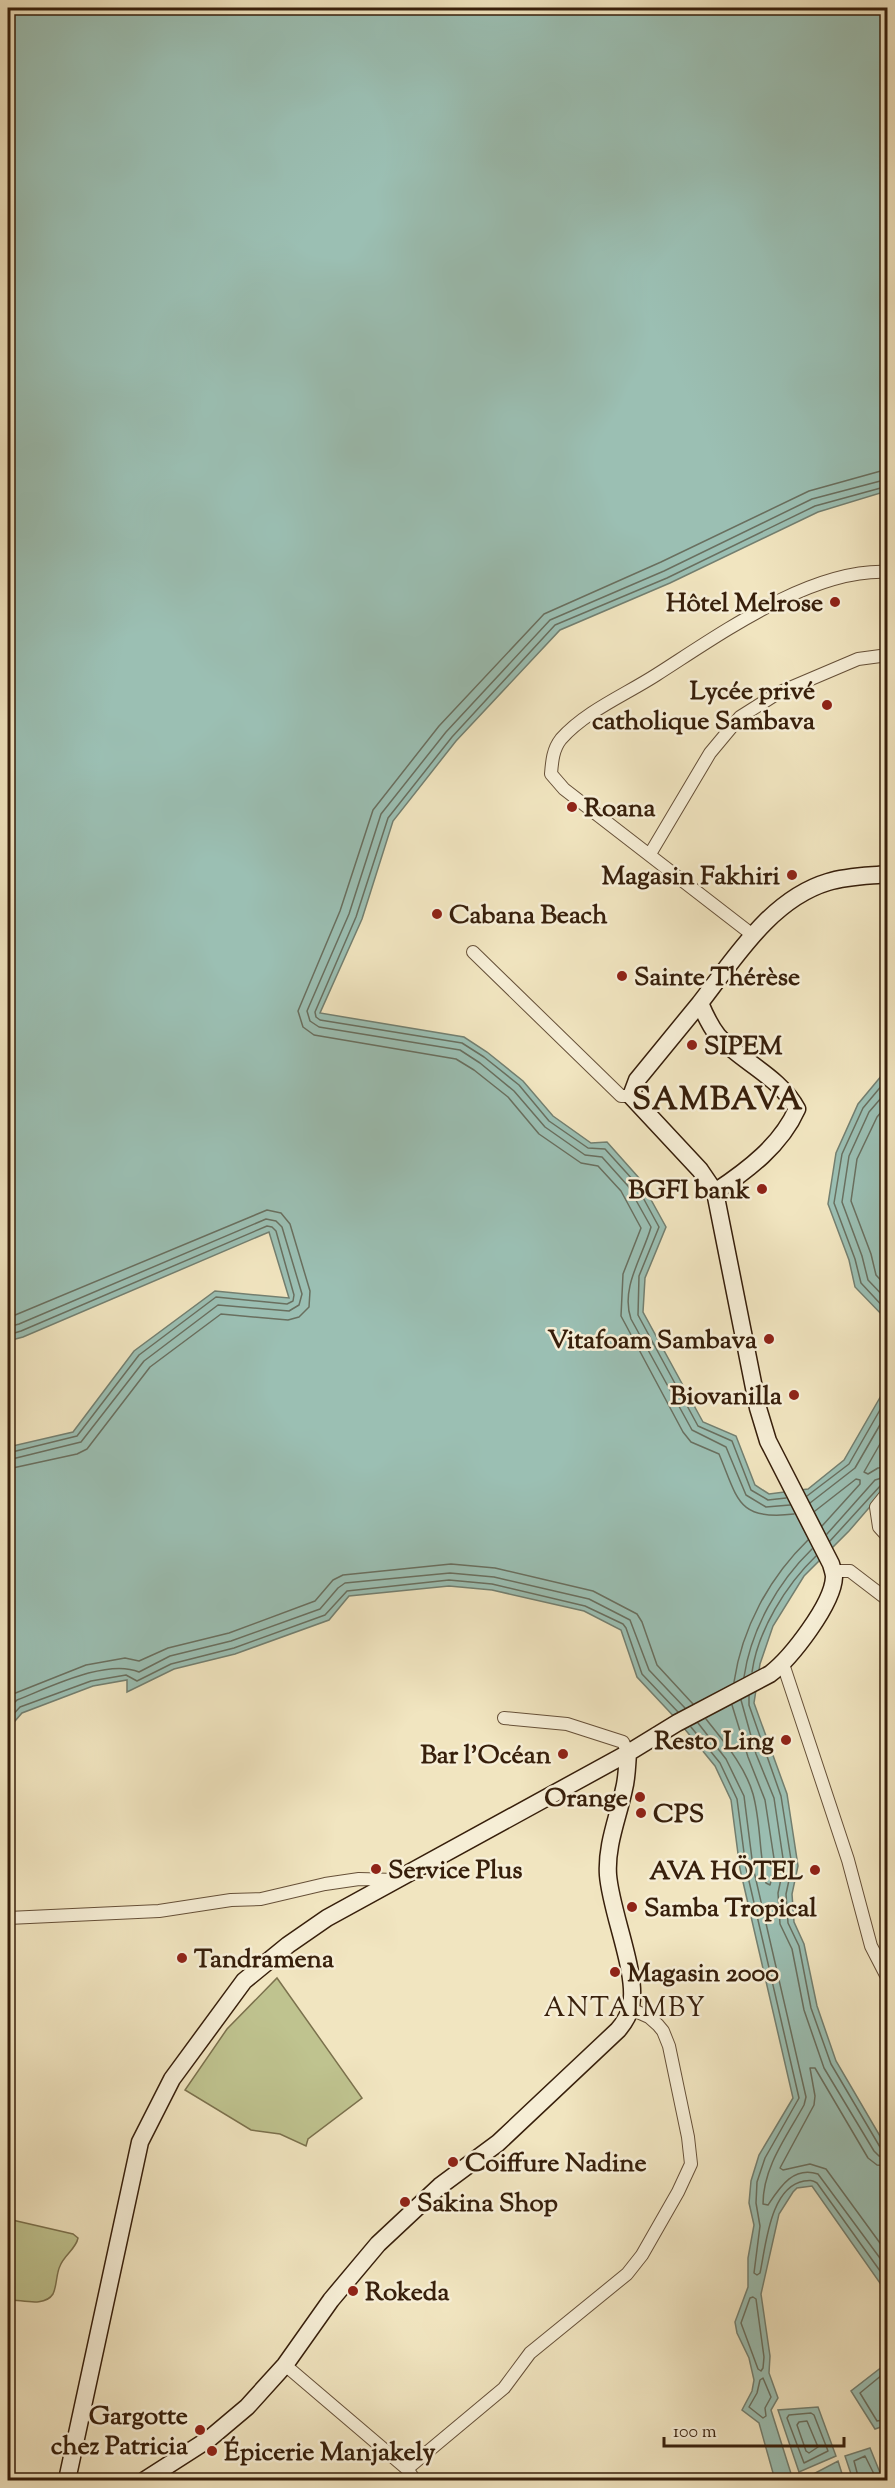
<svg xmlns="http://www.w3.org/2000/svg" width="895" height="2488" font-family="'Sorts Mill Goudy',serif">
	<rect width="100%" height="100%" fill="#f1e5c0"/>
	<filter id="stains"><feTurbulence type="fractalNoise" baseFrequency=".00333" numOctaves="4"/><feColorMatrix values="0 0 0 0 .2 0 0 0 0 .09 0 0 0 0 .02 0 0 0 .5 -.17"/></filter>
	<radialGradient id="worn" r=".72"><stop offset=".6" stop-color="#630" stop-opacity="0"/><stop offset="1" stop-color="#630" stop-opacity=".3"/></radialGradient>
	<path fill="#bfc38f" stroke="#7b714d" stroke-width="1.5" d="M277 1978 362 2098 308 2139 306 2146 280 2134 251 2130 185 2090 227 2029Z
		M8 2219 73 2234 78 2238C76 2249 64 2255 60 2266 56 2274 57 2286 53 2294 44 2308 20 2299 8 2300Z"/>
	<path fill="#9bbfb3" stroke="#737f70" stroke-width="1.5" d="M8 8H887V491L818 512 670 583 560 630 456 741 393 821 362 919 320 1013 464 1037 487 1052 523 1081 553 1116 591 1143 607 1142 639 1178 666 1227 645 1278 643 1312 703 1422 736 1436 755 1485 769 1494 808 1489 844 1460 882 1394 887 1372V1487L849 1531 804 1576 773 1626 760 1664 754 1703 787 1794 798 1866 792 1894 794 1922 804 1944 817 2006 836 2061 887 2148V2293L812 2186 797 2188 793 2192 779 2214 761 2294 770 2356 769 2373 778 2398 771 2410 793 2480H775L759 2423 742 2410 752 2391 754 2380 749 2358 737 2333 735 2322 748 2287V2258L754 2225 749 2203 751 2181 759 2155 793 2098 740 1869 731 1800 715 1766 679 1722 637 1677 621 1630 584 1611 492 1590 449 1586 349 1596 329 1620 235 1654 174 1669 127 1692V1680L93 1686 22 1713 8 1729V1447L73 1432 134 1351 215 1291 289 1298 269 1232 23 1337 8 1341Z
		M887 1069 888 1178 885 1181 888 1183 887 1328V1320L855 1287 849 1260 828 1204 836 1153 858 1104Z
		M887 2363V2425L875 2429 851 2391Z
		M818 2407 836 2456 799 2472 778 2410Z
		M870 2448 883 2480H853L845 2456Z
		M838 2461 844 2480H802Z"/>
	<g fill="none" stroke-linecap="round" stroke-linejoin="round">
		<path stroke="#696f5f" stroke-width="1.5" d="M888 1078 863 1108 842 1154 834 1203 855 1259 861 1283 888 1312
			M888 1090 869 1112 849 1156 842 1202 862 1256 868 1280 888 1301
			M888 1104 877 1117 857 1159 851 1201 871 1254 876 1275 888 1288
			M8 1318 267 1210 281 1213 290 1224 310 1291 309 1307 299 1317 288 1320 221 1314 150 1367 87 1449 77 1454 8 1469
			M8 1327 19 1324 266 1219 276 1221 282 1227 302 1294 299 1305 289 1311 218 1305 144 1361 81 1442 8 1460
			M8 1335 21 1331 267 1226 272 1227 276 1231 294 1295 293 1301 287 1304 216 1297 139 1355 77 1436 8 1453
			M888 1430 864 1472 868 1474 878 1468 888 1467
			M807 1496 849 1464 888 1396
			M786 1498 768 1500 751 1490 732 1441 698 1426 638 1315 639 1276 659 1227 634 1181 605 1149 588 1148 549 1121 519 1085 484 1057 462 1043 320 1020 316 1017 315 1012 356 917 388 818 452 737 555 625 667 578 815 506 888 486
			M810 1503 855 1468 888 1411
			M790 1505 766 1507 746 1495 726 1447 692 1430 631 1319C620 1288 643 1256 651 1227L628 1186 602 1157 585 1155 545 1127 514 1091 480 1063 460 1050 319 1027 310 1021 307 1011 349 914 381 814 446 732 550 620 664 571 812 499 888 479
			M815 1511 856 1479 860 1480V1484L822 1526
			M794 1514C737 1521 738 1499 719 1454L691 1442 683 1432 621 1316 623 1274 641 1228 621 1191 598 1166 581 1163 539 1134 508 1097 474 1070 456 1059 314 1035 303 1027 298 1011 340 911 373 810 439 726 544 614 661 562 809 491 888 469
			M827 1534 875 1480 888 1476
			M830 1541 881 1485 888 1483
			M752 1672C758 1630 786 1585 816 1556
			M744 1677C751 1629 778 1582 812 1549
			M734 1682C742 1628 769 1578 808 1540
			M8 1696 86 1665 125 1658 139 1661 168 1648 229 1633 315 1601 333 1580 343 1575 451 1564 495 1568 593 1591 637 1614 642 1622 657 1665 693 1704
			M749 1696V1705L781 1796 792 1866 786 1894 788 1923 799 1946 811 2008 831 2064 880 2147 888 2150
			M741 1700 756 1754 774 1798 784 1865 778 1893 780 1924 792 1949 804 2010 824 2068 874 2151 879 2156 888 2157
			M8 1709 17 1700C48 1688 107 1658 139 1672L170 1656 231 1641 320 1609 338 1588 345 1583 450 1573 494 1577 589 1599 630 1620 649 1670 685 1708
			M706 1719C724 1742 745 1766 753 1794 761 1823 759 1854 766 1883L770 1885 775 1865 765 1800 748 1757 732 1705
			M8 1720 20 1707 91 1681 126 1675 137 1681 171 1664 234 1648 325 1615 347 1591 449 1580 492 1584 585 1606 623 1624 626 1628 642 1674 678 1712
			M698 1723 726 1759 744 1796 753 1867 806 2097 804 2105C787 2136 763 2167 763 2204L768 2205C780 2187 793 2166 818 2174L888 2269
			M691 1727 720 1763 737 1799 746 1868 799 2098 765 2158 757 2182 756 2203 760 2226 754 2273 757 2275 760 2273C766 2245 770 2187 804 2181 810 2180 812 2180 817 2183L888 2282
			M888 2166 877 2165 868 2158 815 2068H810L815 2096 814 2105 780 2168 783 2170 810 2164 826 2169 888 2254
			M753 2297 756 2299 764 2357 763 2368 761 2371 758 2369 741 2323 750 2298Z
			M888 2370 860 2393 877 2421 888 2419
			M763 2378 771 2397 765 2408 766 2416 763 2418 749 2407 757 2393 760 2380Z
			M811 2413 814 2415 828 2451 804 2463 787 2418 789 2415Z
			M807 2421 818 2447 809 2453 806 2451 797 2425 799 2422Z
			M859 2480 854 2461 865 2456 877 2480"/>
		<g stroke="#665038" stroke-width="14">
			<path id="street" d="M650 854 710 753 740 717 778 693 858 659 888 655
				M754 936 564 789 551 774C552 761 553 749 561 739 586 711 625 695 656 675 719 635 811 568 888 572
				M473 952 621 1096H631
				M888 1492 876 1507 879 1527 888 1537
				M832 1571H850L884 1597 888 1593
				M783 1664 848 1860 871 1946 888 1979
				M504 1718 567 1724 623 1742 628 1753
				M8 1918 159 1911 231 1900 261 1899 325 1884 359 1879 396 1880
				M285 2365 407 2469 415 2480
				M407 2469 504 2388 530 2353 627 2274 642 2255 678 2192 691 2164 688 2137 669 2046 663 2031 658 2025 649 2017 631 2009"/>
		</g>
		<g stroke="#371f0b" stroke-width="19">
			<path id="secondary" d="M700 1003C735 958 771 899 828 882 847 876 868 876 888 874
				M67 2480 140 2142 172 2079 244 1981 288 1945 327 1918 628 1753 677 1723 770 1674C791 1658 833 1604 834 1577 834 1573 832 1568 831 1564L768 1441 758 1408 715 1192 700 1170 631 1096 637 1080 700 1003C705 1015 710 1026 718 1036 742 1062 780 1077 797 1109 781 1145 748 1170 715 1192
				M145 2480 209 2439 247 2407 285 2365 331 2300 378 2244 440 2186 498 2143 618 2030C624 2023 629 2015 631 2006 638 1973 611 1913 608 1875 606 1845 618 1818 624 1789 627 1778 627 1765 628 1753"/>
		</g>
		<use href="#street" stroke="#f6eed6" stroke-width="12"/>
		<use href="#secondary" stroke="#f6eed6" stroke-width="16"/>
	</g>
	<g fill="#8f2418" stroke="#f6eed6" stroke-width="2">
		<circle cx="835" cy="602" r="6"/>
		<circle cx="827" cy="705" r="6"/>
		<circle cx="572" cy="807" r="6"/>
		<circle cx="792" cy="875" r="6"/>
		<circle cx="437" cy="914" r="6"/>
		<circle cx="622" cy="976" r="6"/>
		<circle cx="692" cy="1045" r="6"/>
		<circle cx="762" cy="1189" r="6"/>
		<circle cx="769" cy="1339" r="6"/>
		<circle cx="794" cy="1395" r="6"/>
		<circle cx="786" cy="1740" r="6"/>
		<circle cx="563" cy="1754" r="6"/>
		<circle cx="640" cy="1797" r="6"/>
		<circle cx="641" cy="1813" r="6"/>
		<circle cx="376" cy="1869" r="6"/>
		<circle cx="815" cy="1870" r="6"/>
		<circle cx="632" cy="1907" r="6"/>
		<circle cx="182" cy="1958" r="6"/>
		<circle cx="615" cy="1972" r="6"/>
		<circle cx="453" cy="2162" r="6"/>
		<circle cx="405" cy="2202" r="6"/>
		<circle cx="353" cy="2291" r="6"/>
		<circle cx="200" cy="2430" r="6"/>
		<circle cx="212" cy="2451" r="6"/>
	</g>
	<g text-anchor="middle" stroke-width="5" stroke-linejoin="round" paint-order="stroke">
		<g font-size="26" font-weight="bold" fill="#371f0b" stroke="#f6eed6" text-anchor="start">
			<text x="823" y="611" text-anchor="end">Hôtel Melrose</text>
			<text x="815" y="699" text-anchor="end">Lycée privé<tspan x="815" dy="30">catholique Sambava</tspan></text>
			<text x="584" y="816">Roana</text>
			<text x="780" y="884" text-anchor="end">Magasin Fakhiri</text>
			<text x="449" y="923">Cabana Beach</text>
			<text x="634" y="985">Sainte Thérèse</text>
			<text x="704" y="1054">SIPEM</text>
			<text x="750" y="1198" text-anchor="end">BGFI bank</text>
			<text x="757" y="1348" text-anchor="end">Vitafoam Sambava</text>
			<text x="782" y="1404" text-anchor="end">Biovanilla</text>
			<text x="774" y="1749" text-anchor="end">Resto Ling</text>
			<text x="551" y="1763" text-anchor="end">Bar l'Océan</text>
			<text x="628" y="1806" text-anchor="end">Orange</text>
			<text x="653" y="1822">CPS</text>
			<text x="388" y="1878">Service Plus</text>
			<text x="803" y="1879" text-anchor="end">AVA HÖTEL</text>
			<text x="644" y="1916">Samba Tropical</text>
			<text x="194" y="1967">Tandramena</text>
			<text x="627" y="1981">Magasin 2000</text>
			<text x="465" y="2171">Coiffure Nadine</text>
			<text x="417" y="2211">Sakina Shop</text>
			<text x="365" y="2300">Rokeda</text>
			<text x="188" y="2424" text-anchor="end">Gargotte<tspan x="188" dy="30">chez Patricia</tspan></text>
			<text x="224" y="2460">Épicerie Manjakely</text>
		</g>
		<g font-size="27" letter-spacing="1.5" fill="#371f0b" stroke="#f6eed6">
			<text x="625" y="2016">ANTAIMBY</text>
		</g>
		<g font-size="32" font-weight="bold" letter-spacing="1.5" fill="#371f0b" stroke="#f6eed6">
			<text x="718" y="1109">SAMBAVA</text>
		</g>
	</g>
	<rect width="895" height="2488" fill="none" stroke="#f1e5c0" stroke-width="30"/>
	<rect x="9" y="9" width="877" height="2470" fill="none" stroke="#371f0b" stroke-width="3"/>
	<rect x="15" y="15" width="865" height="2458" fill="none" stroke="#371f0b" stroke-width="1.5"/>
	<path d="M664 2437v9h180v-9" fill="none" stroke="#371f0b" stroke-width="3"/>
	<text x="673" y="2437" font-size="18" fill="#371f0b" stroke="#f6eed6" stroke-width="4.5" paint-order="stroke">100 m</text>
	<rect width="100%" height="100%" filter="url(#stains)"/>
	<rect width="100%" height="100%" fill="url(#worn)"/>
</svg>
